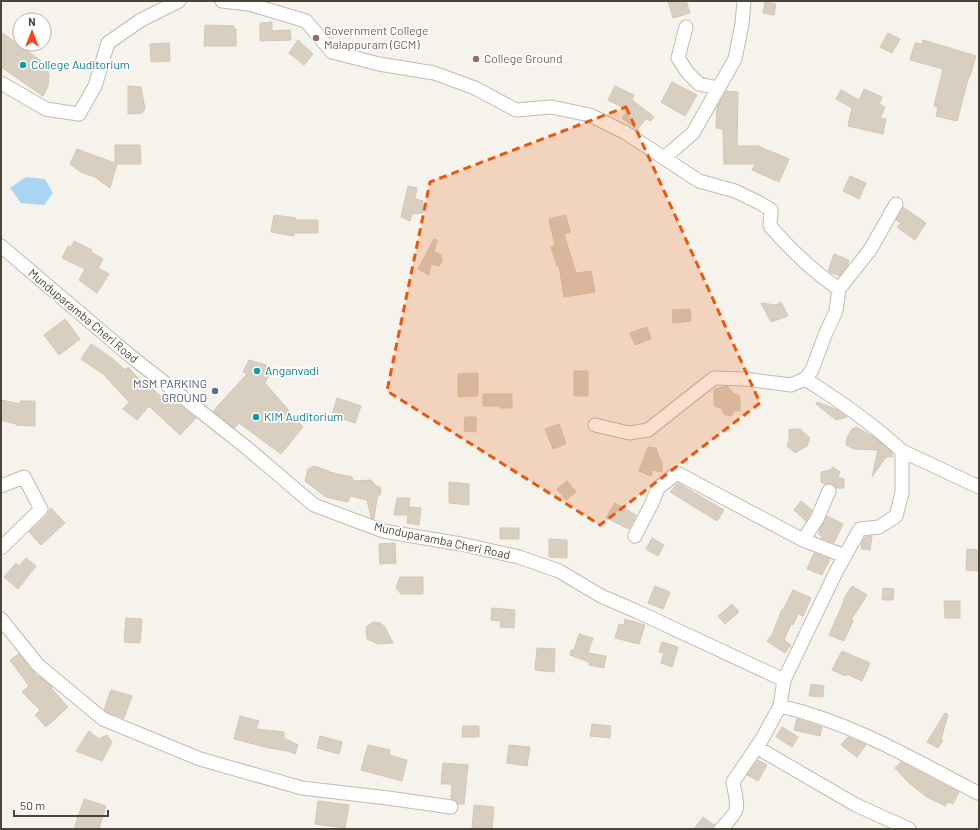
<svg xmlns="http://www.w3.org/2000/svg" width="980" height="830" font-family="Barlow,sans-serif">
	<rect width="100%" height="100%" fill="#f6f3ec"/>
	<path fill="#a9d4f2" d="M26 177 45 179 53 193 44 205 21 203 10 188Z"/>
	<path fill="#d8cfc1" stroke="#d3c7b4" d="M668 1H686L690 13 673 18Z
		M765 2 776 4 774 15 763 13Z
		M272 22V31L290 30 291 40 260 41V23Z
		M205 25 234 26V29H236V46H204Z
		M1 32 44 63 49 75 48 86 43 96 1 67Z
		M888 33 900 39 892 53 880 47Z
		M298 40 313 54 304 65 289 53Z
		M923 40 976 56 970 76H969L957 121 936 116 938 107 934 106 943 69 910 60 915 43 922 44Z
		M169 43 170 61 151 62 150 44Z
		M672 82 697 95 685 116 661 102Z
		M128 86 141 87 145 109 142 113 128 114Z
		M615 86 634 95 632 100 654 117 651 121 646 119 637 130 622 118 628 110 608 100Z
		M864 89 882 97 879 104 885 107 880 118 886 119 883 134 848 126 852 108 836 99 841 90 859 100Z
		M726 91 738 92 737 146H758L789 159 779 182 752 170 755 164H724L723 129 716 128 717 107Z
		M115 145H140L141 164H117L110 188 95 177 81 172 70 164 77 149 115 163Z
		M850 176 866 183 859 199 843 191Z
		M408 186 417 188 415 199 423 201V213L412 214 410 221 401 217Z
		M903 207 926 223 915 240 897 227 901 223 896 220Z
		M274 215 296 218V220H318V233H294V236L271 232Z
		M566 215 570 232 564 234 576 273 591 271 595 292 564 297 559 266H557L551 247 555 246 549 219Z
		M434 239 437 240 434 252 441 255 442 261 439 266 431 264 429 275 418 269Z
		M74 241 92 250 91 252 103 259 98 268 109 274 97 293 79 280 85 269 62 258 68 246 71 247Z
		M834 254 849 260 847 266 839 276 828 271Z
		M781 302 788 316 771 322 761 303 776 305Z
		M690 309 691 321 673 323 672 310Z
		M65 319 80 339 59 355 44 335Z
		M647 327 651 339 635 345 630 333Z
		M91 344 112 358 125 370 128 367 147 388 150 386 171 406 175 402 196 418 180 435 149 406 137 420 123 409 129 402 103 374 81 359Z
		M249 360 266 365 271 370 265 383 303 427 281 454 239 423 234 428 213 411 247 374 243 372Z
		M574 371H588V396H574Z
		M478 373V396L458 397V374Z
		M727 386 734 394 739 395 740 401V411H734L731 416 724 414 721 408 714 406V389Z
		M483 394H512V408H500V406H483Z
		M337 398 361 406 355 423 332 415Z
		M1 400 20 404V401H35V426L16 425V424L1 420Z
		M817 402 838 410 847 417 836 420 816 404Z
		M465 417H476V432L464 431Z
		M559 424 566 444 553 449 545 429Z
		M856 427 874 437 891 451 893 457H886L872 477 878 450 854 449 846 445 847 438 851 430Z
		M793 429H800L810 438 807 446 795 453 787 446 789 441V430Z
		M648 447 656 448 660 460 662 461V472L653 470 651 476 639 471Z
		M314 466 329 471V472L352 477 353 481 371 480 376 486 380 487 381 493 377 498 374 519 371 518 367 500 350 496 348 502 326 497 305 481 308 469Z
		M833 467 840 472 838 477 844 479V488H836L832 484H826L821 482V472L830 470Z
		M567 481 576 492 566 500 557 489Z
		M449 482 469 484V505L449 503Z
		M678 483 724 510 717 521 670 492Z
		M397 498H410L407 515H394Z
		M801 501 812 510 806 521 794 510Z
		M615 503 636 515 629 529 606 518Z
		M409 507 421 508 419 525 407 523Z
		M51 508 65 523 41 545 29 532 47 515Z
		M827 516 843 524 834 543 821 538 822 536 818 534 820 532 819 531Z
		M500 528H519V539H500Z
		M872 536 870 550 861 549 862 542 865 537Z
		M652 538 664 545 658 556 646 549Z
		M549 539 567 540V558L549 557Z
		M395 543 396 563 380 564 379 544Z
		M967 549 979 550V571L966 570Z
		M814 553 830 559 822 575 807 569Z
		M26 558 36 566 18 589 4 577 16 563 19 566Z
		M400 577H423V594H401L396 588Z
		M655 586 670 592 663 609 648 603Z
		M852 586 867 595 851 620 853 621 844 641 829 635 844 601 843 600Z
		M883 588 894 589 893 600H882Z
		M793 590 811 598 803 616 798 614 793 625 791 624 784 640 791 645 785 653 767 641 772 635 782 609 783 610Z
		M944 601H960V618H945Z
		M732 604 739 612 725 624 718 616Z
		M492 608 515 610 514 628 500 627 501 621 491 620Z
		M126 618 142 619 140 643 124 642Z
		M625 619 645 625 639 644 615 638 619 624 624 625Z
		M373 622 380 623 385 627 393 643 378 644 367 639 366 627Z
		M579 634 593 638 588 653 606 656 604 668 589 665V662L570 655 571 650H574Z
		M662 642 678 647 672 667 661 663 664 653 659 652Z
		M537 648 555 649 554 672 535 670Z
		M842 651 870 663 862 681 847 674 846 676 832 670Z
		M19 654 38 677 39 676 52 687 51 688 68 707 46 727 35 715 40 710 22 692 29 686 10 660Z
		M811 684 824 686 823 697 809 696Z
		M111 690 132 696 124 718 107 712 104 710Z
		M945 713 948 715 941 739 943 740 938 748 927 742Z
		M240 716 259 721 256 729 284 732V738L298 745 295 754 288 751 269 748 234 739Z
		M797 719 822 727 820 736 794 730Z
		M592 724 611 726 610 738 590 736Z
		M463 726H479V737H462Z
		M782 727 798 737 792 747 776 737Z
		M89 731 99 739 107 735 112 742 102 761 76 751Z
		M320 736 342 742 339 754 317 748Z
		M848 737 866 745 857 757 841 745Z
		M368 745 390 750 389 755 407 760 402 781 361 770Z
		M509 745 530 747 527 766 507 763Z
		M758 760 767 765 758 781 747 775Z
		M901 762 959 792 953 804 948 802 945 806 927 797 909 783 895 768Z
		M443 763 468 765 464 804H458L456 801 451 799 452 784H441Z
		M84 799 106 806 99 829H74Z
		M318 801 349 805 345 828 315 824Z
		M474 805 494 807 492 829H472Z
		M703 817 714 825 713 829H694Z"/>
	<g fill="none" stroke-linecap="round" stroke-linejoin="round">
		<g stroke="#c2bbae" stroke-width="15">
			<path id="street" d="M222 1 249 4 306 21 332 52 379 64 434 73 475 88 516 110 551 107 590 115 626 133 699 181 735 191 760 203 771 210 770 226C791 250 812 271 839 289L836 311 825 335 812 370 805 379C840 401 872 423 902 451V493L896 516 879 527 860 529 837 570 784 680 780 706 762 739 733 782C738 810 741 808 721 829
				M686 27 678 58 688 73 699 84 718 88
				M1 83 46 109 79 114 95 86 108 43 141 20 179 1
				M665 157 693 133 735 59 742 24 744 1
				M1 246 128 354 247 448 314 505 383 531 461 544 519 557 559 571 601 596 636 611 784 680
				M839 289 870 250 896 204
				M595 425 629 433 648 430 714 378 745 379 791 385 805 379
				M902 451 979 487
				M1 486 24 477 41 509 1 548
				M635 536 652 503 658 488 677 473 803 540 845 556
				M803 540 817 519 829 491
				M1 619 38 665 103 719 200 759 302 788 388 798 451 807
				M780 706C851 722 914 760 978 793
				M756 747 856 805 909 829"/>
		</g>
		<use href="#street" stroke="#fff" stroke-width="13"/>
	</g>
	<path fill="#e8590c" fill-opacity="0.2" stroke="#e8590c" stroke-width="3" stroke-dasharray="8 5" stroke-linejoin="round" d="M626 107 760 403 600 525 387 391 430 182Z"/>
	<g fill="#8d6e63" stroke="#fff" stroke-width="1.5">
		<circle cx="316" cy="38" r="4"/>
		<circle cx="476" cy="59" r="4"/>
	</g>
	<g fill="#0f9aa8" stroke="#fff" stroke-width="1.5">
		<circle cx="23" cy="65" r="4"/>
		<circle cx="257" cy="371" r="4"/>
		<circle cx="256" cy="417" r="4"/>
	</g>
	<circle fill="#5c6f8a" stroke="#fff" stroke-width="1.5" cx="215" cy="391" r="4"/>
	<g text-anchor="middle" stroke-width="3.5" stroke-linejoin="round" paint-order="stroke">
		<g font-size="12" fill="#785e54" stroke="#fff" text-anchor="start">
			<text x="324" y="35">Government College<tspan x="324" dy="14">Malappuram (GCM)</tspan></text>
			<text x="484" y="63">College Ground</text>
		</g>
		<g font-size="12" fill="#0d838f" stroke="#fff" text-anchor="start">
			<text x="31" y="69">College Auditorium</text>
			<text x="265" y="375">Anganvadi</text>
			<text x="264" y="421">KIM Auditorium</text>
		</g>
		<g font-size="12" fill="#4b4439" stroke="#fff">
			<text transform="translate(83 316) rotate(40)" y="4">Munduparamba Cheri Road</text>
			<text transform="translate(442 541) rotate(12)" y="4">Munduparamba Cheri Road</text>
		</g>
		<g font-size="12" fill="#4e5e75" stroke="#fff" text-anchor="end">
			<text x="207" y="388">MSM PARKING<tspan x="207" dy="14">GROUND</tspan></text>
		</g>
	</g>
	<rect width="980" height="830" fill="none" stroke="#4b4439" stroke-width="4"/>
	<g transform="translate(32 32)"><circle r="19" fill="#ffffff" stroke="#b7b4b0"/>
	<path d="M0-3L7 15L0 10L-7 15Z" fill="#fc3f1d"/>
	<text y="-6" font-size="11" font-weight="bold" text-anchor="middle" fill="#4b4439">N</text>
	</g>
	<path d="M14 810v6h94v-6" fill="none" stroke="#4b4439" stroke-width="2"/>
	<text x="20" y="810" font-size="12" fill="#4b4439" stroke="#ffffff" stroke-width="3" paint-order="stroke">50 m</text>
</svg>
